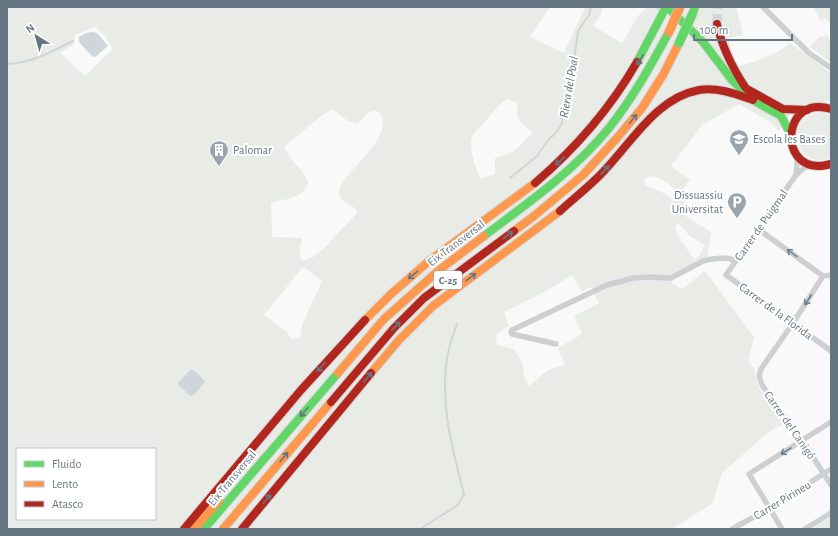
<svg xmlns="http://www.w3.org/2000/svg" width="838" height="536" font-family="'Alegreya Sans',sans-serif">
	<rect width="100%" height="100%" fill="#f9f9f9"/>
	<path fill="#e8ebe6" fill-rule="evenodd" d="M7 7H550L530 37 564 53 585 7H603L601 14 593 26 622 43 638 16 647 7H736L743 35 728 38 737 67C755 61 776 56 790 43L831 73V101L796 105 779 131 772 123 739 104 702 125 671 166 690 180 680 193 687 199 679 212 711 232 707 258 671 277 672 283 682 289 705 271 754 337 748 361 754 368 758 386 787 426H778L769 432 722 473 713 503 672 529H7ZM95 27 105 36 113 49 85 76 60 53 74 44 75 35ZM508 99 517 103C518 107 516 110 517 114 518 122 526 128 533 132 519 147 516 153 495 158V174L480 179C476 169 468 146 472 137 476 129 483 124 488 118 494 111 500 102 508 99ZM332 109 348 121 357 124C363 121 364 114 370 112 374 110 379 111 381 115 394 141 336 176 339 194 341 202 352 205 357 210L356 214C351 221 343 227 337 234 329 243 315 261 302 260 297 253 301 246 302 238L272 237 271 203C284 199 307 198 308 181L302 171 292 160 284 147 320 117ZM653 176C663 179 672 185 677 194L675 199 672 200C666 191 654 191 645 185L644 180 648 177ZM678 223 690 236 705 245 698 257 694 259 677 235 675 227ZM302 268H305L322 281 302 325 300 338 291 339 287 332 264 315ZM572 275 582 291 591 287 599 303 574 316 582 334 558 348 565 365 548 370 529 386 524 376 523 364 514 349 496 345 497 334 509 326 504 312 546 291ZM17 449H155V519H17Z
		M814 7H831V20L829 22 825 18 820 21Z
		M827 35 831 42V63L810 47 819 37Z
		M822 112 831 115V157C801 175 777 117 822 112Z
		M831 517V529H812Z"/>
	<path fill="#ced6d9" d="M94 32 98 34 108 46 95 57 92 56 79 42V37L86 33Z
		M191 369 196 372 205 381 196 393 192 396 189 395 178 384V383Z"/>
	<g fill="none" stroke-linecap="round" stroke-linejoin="round">
		<path stroke="#ced6d9" stroke-width="2" d="M656 7 661 11
			M7 64C31 63 52 52 73 41
			M510 178 537 156 549 139 556 133 562 123 565 94 574 60 578 31 589 15 591 7
			M420 529 458 505 464 494C452 449 439 400 448 353 450 343 454 333 457 324"/>
		<path stroke="#d4d8dc" stroke-width="10" stroke-dasharray="10 5" stroke-linecap="butt" d="M717 24 718 7"/>
		<g stroke="#d5d6d7" stroke-width="10">
			<path id="fast" d="M667 7 703 42 732 80 753 100 781 116 790 133
				M692 15 695 7
				M637 62 666 7
				M484 236C528 203 574 171 609 128 633 98 651 65 669 32
				M204 529 338 373"/>
		</g>
		<g stroke="#d5d6d7" stroke-width="10">
			<path id="slow" d="M514 231 534 216 583 175 617 138 642 108 663 75 679 43
				M365 320 391 294 429 261 535 183
				M338 373 384 319 438 271 484 236
				M371 373 399 340 433 306 560 211
				M194 529 219 501
				M223 529 331 402"/>
		</g>
		<g stroke="#d5d6d7" stroke-width="10">
			<path id="jam" d="M717 24C722 48 732 67 745 87
				M747 89 783 109 807 110
				M831 109C784 94 777 166 819 166 823 166 827 165 831 164
				M535 183C576 148 610 109 637 62
				M560 211C574 198 590 186 603 172 632 142 656 98 699 90 718 87 736 94 753 100
				M331 402 394 328 424 298 514 231
				M184 529 301 390 365 320
				M242 529 371 373"/>
		</g>
		<path stroke="#cecfd0" stroke-width="5.5" d="M763 7 809 53 831 68
			M811 165 804 168 796 175 726 275 831 351
			M796 174 797 165V155
			M758 229 823 276 831 275
			M823 276 793 323 761 369 759 376 762 385 802 440 831 485
			M556 344 512 334 511 332 512 330 607 285 633 278 649 277 671 278 703 261 712 259 724 258 736 260
			M732 529 770 508 831 469
			M782 529 749 474 831 422
			M805 529 831 513"/>
		<use href="#fast" stroke="#63d668" stroke-width="8"/>
		<use href="#slow" stroke="#ff974d" stroke-width="8"/>
		<use href="#jam" stroke="#b3261e" stroke-width="8"/>
		<g stroke="#d5d6d6" stroke-width="10" stroke-linecap="butt">
			<path id="fast-bridge" d="M679 43 692 15"/>
		</g>
		<g stroke="#d5d6d6" stroke-width="10" stroke-linecap="butt">
			<path id="slow-bridge" d="M669 32 680 7"/>
		</g>
		<use href="#fast-bridge" stroke="#63d668" stroke-width="9"/>
		<use href="#slow-bridge" stroke="#ff974d" stroke-width="9"/>
	</g>
	<defs><path id="oneway-shaft" d="M-6 0H5M1.5-3L5.5 0L1.5 3" fill="none" stroke-width="1.6" stroke-linecap="round" stroke-linejoin="round"/></defs>
	<g stroke="#657683">
		<use href="#oneway-shaft" transform="translate(640 60) rotate(120)"/>
		<use href="#oneway-shaft" transform="translate(633 119) rotate(-51)"/>
		<use href="#oneway-shaft" transform="translate(560 161) rotate(137)"/>
		<use href="#oneway-shaft" transform="translate(605 170) rotate(-47)"/>
		<use href="#oneway-shaft" transform="translate(508 235) rotate(-36)"/>
		<use href="#oneway-shaft" transform="translate(413 275) rotate(140)"/>
		<use href="#oneway-shaft" transform="translate(471 277) rotate(-37)"/>
		<use href="#oneway-shaft" transform="translate(396 326) rotate(-46)"/>
		<use href="#oneway-shaft" transform="translate(321 367) rotate(131)"/>
		<use href="#oneway-shaft" transform="translate(368 377) rotate(-50)"/>
		<use href="#oneway-shaft" transform="translate(304 412) rotate(131)"/>
		<use href="#oneway-shaft" transform="translate(284 457) rotate(-50)"/>
		<use href="#oneway-shaft" transform="translate(267 499) rotate(-50)"/>
	</g>
	<g stroke="#707f8b">
		<use href="#oneway-shaft" transform="translate(792 253) rotate(-144)"/>
		<use href="#oneway-shaft" transform="translate(808 300) rotate(123)"/>
		<use href="#oneway-shaft" transform="translate(786 451) rotate(148)"/>
	</g>
	<defs>
		<g id="school-pin" transform="scale(1)"><path d="M0 17L-7.5 6A9.5 9.5 0 1 1 7.5 6Z" fill="#99a4ac" stroke="#fff"/><path d="M0-5L7-2L0 1L-7-2ZM-4 1L0 2.5L4 1V4Q0 6-4 4Z" fill="#fff"/></g>
		<g id="building-pin" transform="scale(1)"><path d="M0 17L-7.5 6A9.5 9.5 0 1 1 7.5 6Z" fill="#99a4ac" stroke="#fff"/><path d="M-4-6H4V6H1V3H-1V6H-4ZM-2.5-4.3h1.7v1.8h-1.7ZM.8-4.3h1.7v1.8H.8ZM-2.5-1h1.7V.8h-1.7ZM.8-1h1.7V.8H.8Z" fill="#fff"/></g>
		<g id="parking-pin" transform="scale(1)"><path d="M0 17L-7.5 6A9.5 9.5 0 1 1 7.5 6Z" fill="#99a4ac" stroke="#fff"/><path d="M-3.5-5.5H1a3.5 3.5 0 0 1 0 7H-1V5.5H-3.5ZM-1-3.4V-.6H.8a1.4 1.4 0 0 0 0-2.8Z" fill="#fff"/></g>
	</defs>
	<g fill-rule="evenodd">
		<use href="#school-pin" x="739" y="139"/>
		<use href="#building-pin" x="219" y="150"/>
		<use href="#parking-pin" x="737" y="202"/>
	</g>
	<g text-anchor="middle" stroke-width="4" stroke-linejoin="round" paint-order="stroke">
		<rect fill="#fff" stroke="#939fa8" stroke-width="1" x="434" y="271" width="28" height="18" rx="3"/>
		<g font-size="11" font-weight="bold" fill="#657683">
			<text x="448" y="284">C-25</text>
		</g>
		<g font-size="12" fill="#657683" stroke="#fff" text-anchor="start">
			<text x="753" y="143">Escola les Bases</text>
			<text x="233" y="154">Palomar</text>
			<text x="723" y="199" text-anchor="end">Dissuassiu<tspan x="723" dy="14">Universitat</tspan></text>
		</g>
		<g font-size="12" fill="#657683" stroke="#fff">
			<text transform="translate(761 225) rotate(-55)" y="4">Carrer de Puigmal</text>
			<text transform="translate(456 243) rotate(-37)" y="4">Eix Transversal</text>
			<text transform="translate(776 311) rotate(36)" y="4">Carrer de la Florida</text>
			<text transform="translate(790 425) rotate(55)" y="4">Carrer del Canigó</text>
			<text transform="translate(232 478) rotate(-50)" y="4">Eix Transversal</text>
			<text transform="translate(782 500) rotate(-31)" y="4">Carrer Pirineu</text>
		</g>
		<g font-size="13" font-style="italic" fill="#60757c" stroke="#fff">
			<text transform="translate(568 87) rotate(-80)" y="5">Riera del Poal</text>
		</g>
	</g>
	<rect width="838" height="536" fill="none" stroke="#657683" stroke-width="16"/>
	<rect x="16" y="448" width="140" height="72" fill="#ffffff" stroke="#c1c8cd"/>
	<rect x="24" y="461" width="20" height="6" fill="#63d668" stroke="#c1c8cd"/>
	<text x="52" y="468" font-size="12" fill="#657683">Fluido</text>
	<rect x="24" y="481" width="20" height="6" fill="#ff974d" stroke="#c1c8cd"/>
	<text x="52" y="488" font-size="12" fill="#657683">Lento</text>
	<rect x="24" y="501" width="20" height="6" fill="#b3261e" stroke="#c1c8cd"/>
	<text x="52" y="508" font-size="12" fill="#657683">Atasco</text>
	<g transform="translate(36 36) rotate(323)" stroke="#ffffff" stroke-width="3" paint-order="stroke">
	<path d="M0-3L7 15L0 10L-7 15Z" fill="#657683"/>
	<text y="-6" font-size="11" font-weight="bold" text-anchor="middle" fill="#657683">N</text>
	</g>
	<path d="M694 34v6h98v-6" fill="none" stroke="#657683" stroke-width="2"/>
	<text x="700" y="34" font-size="12" fill="#657683" stroke="#ffffff" stroke-width="3" paint-order="stroke">100 m</text>
</svg>
